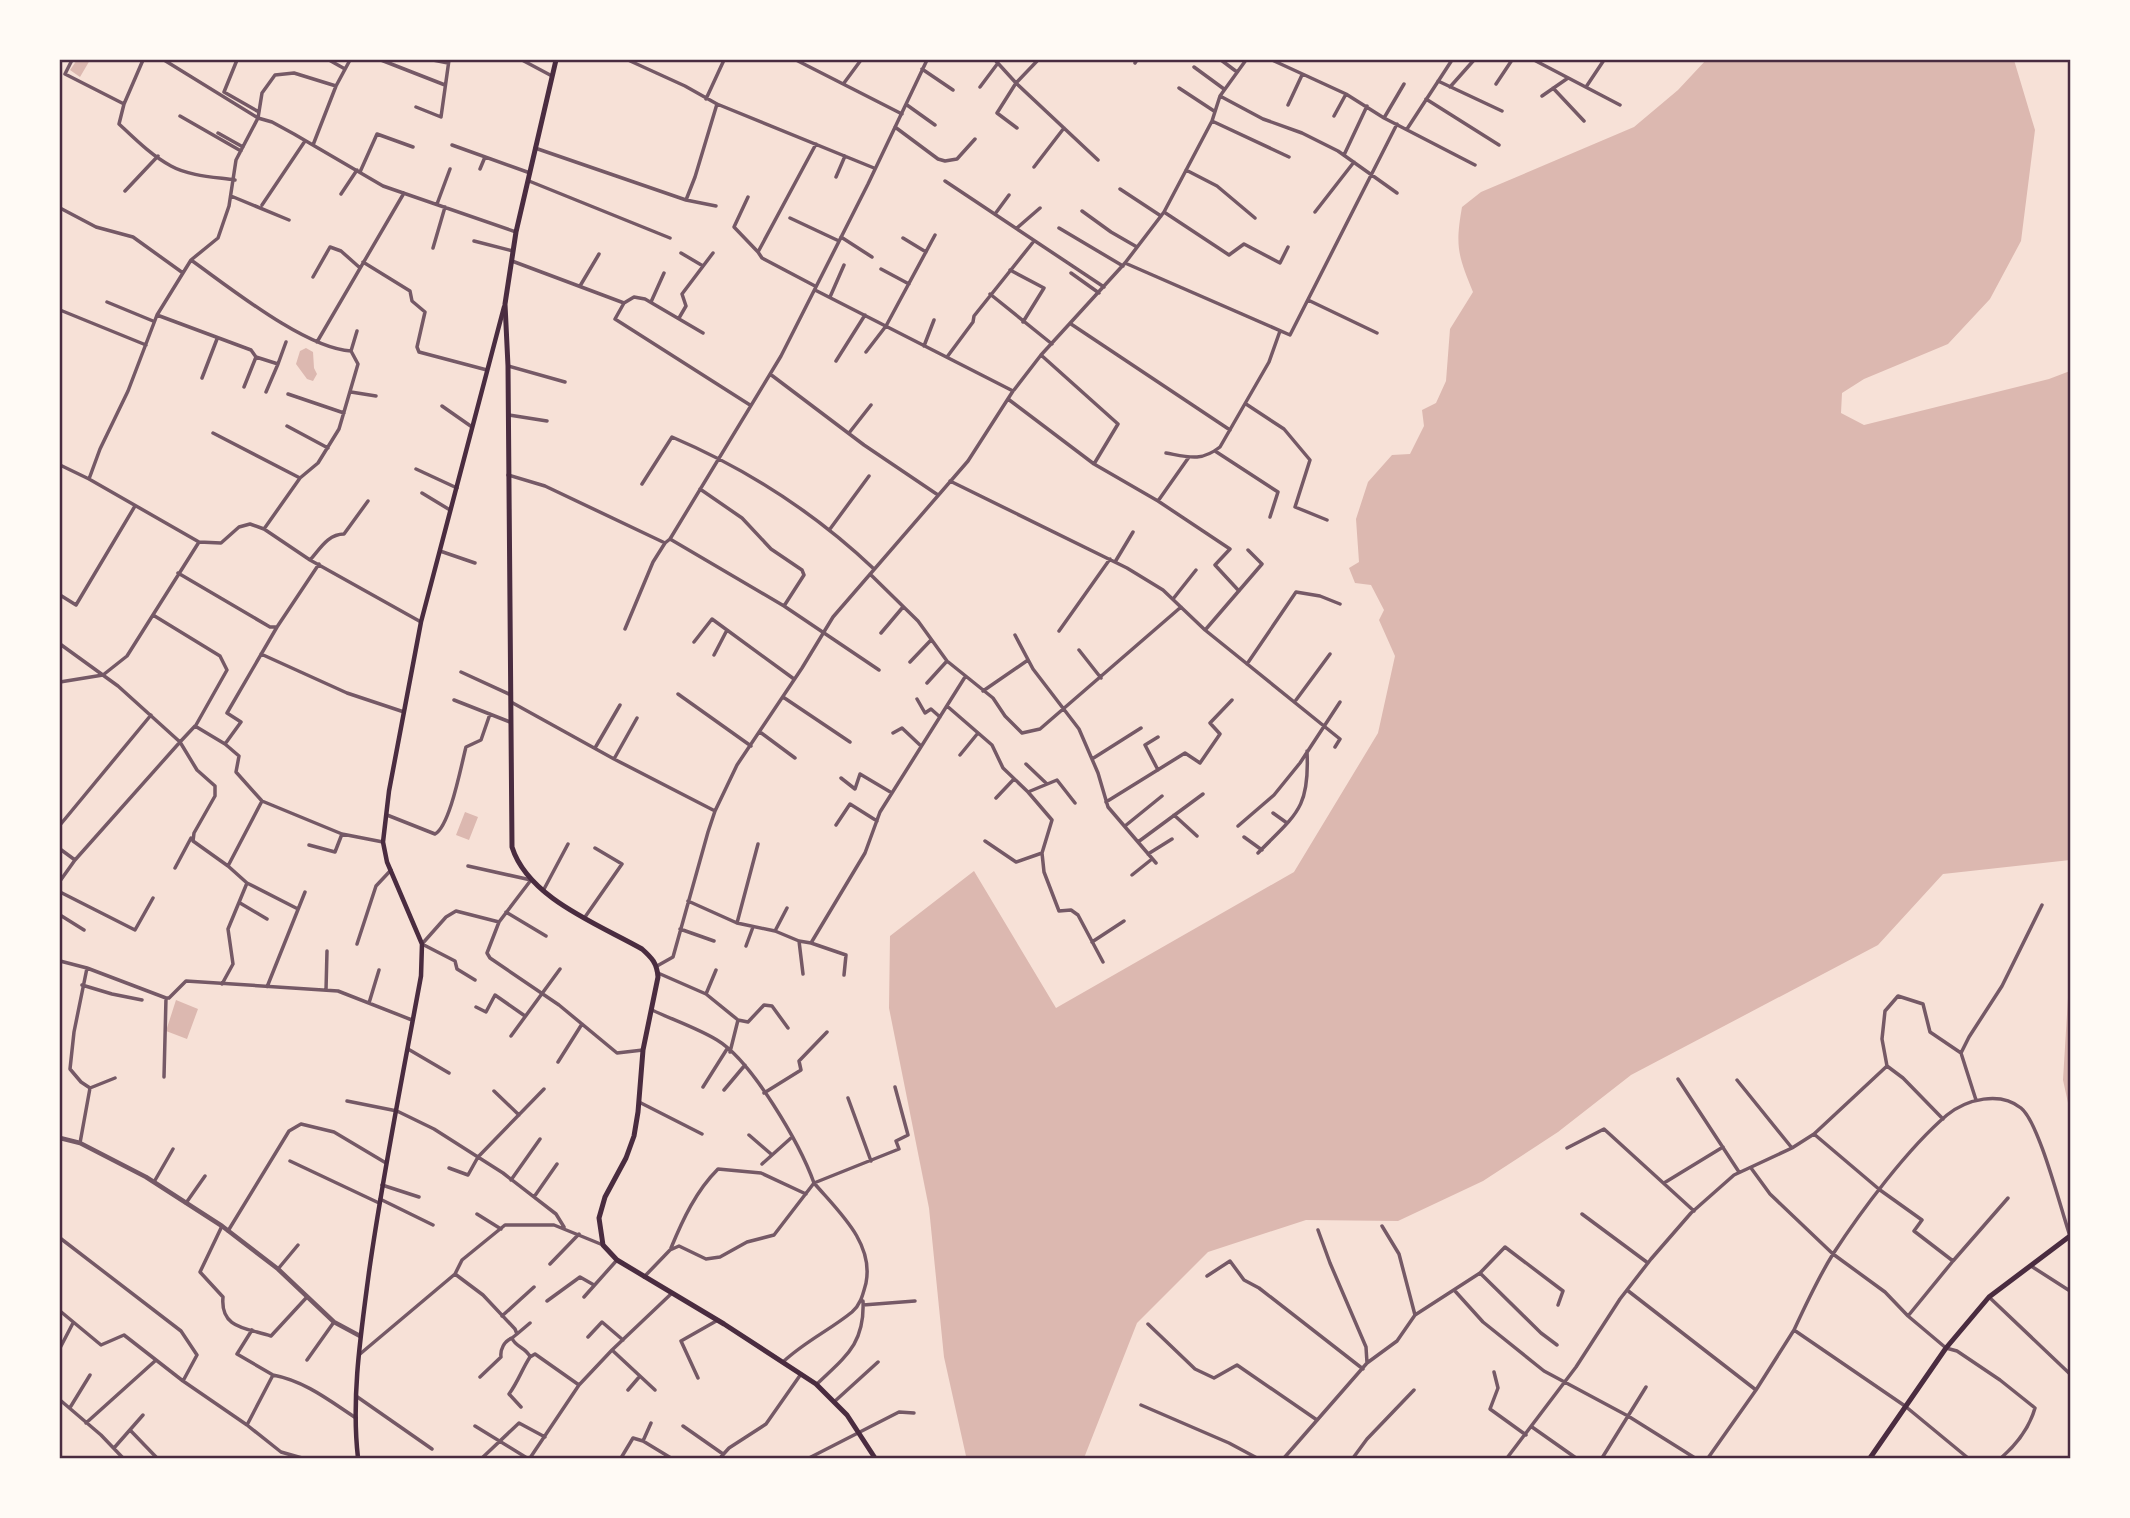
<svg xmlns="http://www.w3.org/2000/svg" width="2130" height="1518" font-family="'Archivo Narrow',sans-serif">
	<rect width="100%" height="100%" fill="#f7e1d7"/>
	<path fill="#dcb8b0" d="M77 60H90L80 77 70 70Z
		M1706 60H2014L2035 130 2021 241 1990 299 1948 344 1864 379 1842 393 1841 413 1864 425 2049 379 2070 371V860L1943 874 1878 945 1631 1075 1558 1132 1483 1181 1398 1221 1306 1220 1208 1252 1137 1323 1084 1458 966 1456 944 1357 929 1208 889 1008 890 936 974 871 1056 1008 1294 872 1378 733 1395 656 1379 620 1384 610 1371 585 1355 583 1349 568 1359 562 1356 519 1368 482 1392 455 1410 454 1424 426 1422 410 1436 403 1446 381 1450 329 1473 292C1458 255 1455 247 1462 207L1481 192 1634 127 1678 90Z
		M306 348 313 352 314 368 317 374 313 381 307 379 296 364 300 351Z
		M465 812 478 817 469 840 456 835Z
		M2070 965V1112L2063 1080Z
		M176 1000 198 1009 187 1039 166 1031Z"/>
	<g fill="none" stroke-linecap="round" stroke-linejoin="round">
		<path stroke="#755966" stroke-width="3.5" d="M72 60 65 74 124 104 119 124C135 139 152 156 171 166 189 176 214 177 235 180
			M164 60 258 118 262 93 275 75 294 73 336 86
			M237 60 224 92 259 112
			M329 60 345 69
			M381 60 445 85
			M433 60 448 63
			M522 60 552 76
			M628 60 685 86 717 104 874 168
			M796 60 902 114
			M995 60 1016 83 1098 160
			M1221 60 1237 72
			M1272 60 1346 94 1384 118 1475 165
			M1534 60 1620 105
			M1135 63 1137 60
			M1194 67 1224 89
			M922 69 953 90
			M1438 81 1502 111
			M844 83 861 60
			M1496 84 1512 60
			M980 87 998 63
			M1450 87 1474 60
			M1586 87 1604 60
			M1179 88 1214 111
			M1553 88 1584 121
			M1220 96 1263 119 1302 133 1338 151 1397 193
			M1542 96 1568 78
			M706 99 724 60
			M1426 99 1499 145
			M124 104 143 60
			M907 105 935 125
			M1288 105 1302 75
			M416 107 441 117 449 60
			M180 116 241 151
			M1334 116 1346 94
			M1384 118 1404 84
			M1212 121 1289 157
			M895 127 938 159 945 161 957 159 975 139
			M1017 128 997 113 1016 83 1038 60
			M1407 129 1452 60
			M218 133 243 147
			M313 145 336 86 350 60
			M452 145 530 173
			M535 148 686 200 695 177 717 104
			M1344 155 1367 106
			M1034 167 1064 128
			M480 169 485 157
			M1186 170 1217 186 1255 218
			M360 172 377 134 413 147
			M836 177 845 156
			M529 181 670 238
			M945 181 1104 287
			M1120 189 1161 216
			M125 191 158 156
			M341 194 357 170
			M231 196 289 220
			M748 197 734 227 758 252
			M686 200 716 206
			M437 204 450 169
			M262 205 305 141
			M60 208 96 227 133 237 183 273
			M1082 211 1111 232 1137 247
			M1164 212 1229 255 1244 244 1280 263 1288 247
			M1315 212 1354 162
			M995 214 1009 195
			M790 218 839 241
			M1017 228 1040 208
			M1059 228 1123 266
			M841 237 872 257
			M903 238 926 252
			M474 241 513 251
			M433 248 445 207
			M681 253 703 266
			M191 260C229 287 306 349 351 351L358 364 339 429 318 463 300 478 264 529
			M512 261 624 303 615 319 750 405
			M363 262 410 291 412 301 425 312 417 347 419 352 487 370
			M1125 263 1290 335 1397 124
			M881 269 909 284
			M1010 270 1044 288 1023 322
			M1071 273 1099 293
			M313 277 330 247 341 251 359 267
			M580 286 599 254
			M815 286 762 258 758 252 816 144
			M990 294 1052 344
			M830 297 844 265
			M1308 300 1377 333
			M107 302 153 321
			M651 302 664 273
			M624 303 634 297 645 299 703 333
			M60 310 146 345
			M157 315 251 350 256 357 244 387
			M679 318 686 306 682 294 713 253
			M1071 324 1230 430
			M317 342 404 193
			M924 346 934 320
			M351 351 357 331
			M866 352 886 326 935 235
			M1041 355 1118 424 1094 464
			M256 357 278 364 286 342
			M947 357 973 322 974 316 1034 241
			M836 361 865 315
			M508 366 565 382
			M770 374 864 445 938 495
			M202 378 217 339
			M1014 390 1041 355 1125 263 1164 212 1212 121 1220 96 1246 60
			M266 392 278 364
			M351 392 376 396
			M288 394 344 413
			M1008 399 1094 464 1158 501 1230 549 1215 565 1239 591
			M1246 404 1284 429 1310 460 1295 507 1327 520
			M442 406 472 427
			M509 415 547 421
			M287 426 328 448
			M213 433 300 478
			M849 433 871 405
			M1215 451 1278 492 1270 517
			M1166 453C1188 457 1201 462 1220 447L1269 362 1280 331
			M60 465 89 479 199 542 127 656 103 675 60 682
			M416 469 457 488
			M508 475 545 486 665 543 670 539 781 356 868 184 927 60
			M89 479 100 449 128 391 157 315 191 260 218 238 229 206 236 160 258 118 272 122 294 134 383 186 516 232
			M950 481 1127 568 1163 590 1205 630 1340 739 1335 747
			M642 484 672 437C747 469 815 513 874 569
			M700 489 742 518 771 549 802 570 804 575 784 606
			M422 493 450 510
			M1158 501 1189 457
			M830 529 869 476
			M670 539 784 606 879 670
			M199 542 221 543 239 527 250 524 264 529 310 560 421 622
			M440 551 475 563
			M310 560C320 549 328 534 344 534L368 501
			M1115 562 1133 532
			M178 573 270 627H277L319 564
			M870 574 918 621 947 661 993 698 1005 716 1022 733 1040 729 1181 607
			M60 595 76 605 135 506
			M1173 599 1196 570
			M153 615 220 656 227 670 196 725
			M625 629 653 562 665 543
			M1206 629 1262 564 1248 550
			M1059 631 1110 559
			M881 633 903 607
			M1015 635 1033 669 1079 729 1098 773 1108 807 1156 863
			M694 642 712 619 794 679
			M60 644 118 686 180 742 195 726 225 744 239 756 236 772 262 801 342 834 383 842
			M1079 650 1101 678
			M261 654 347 693 404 712
			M714 655 727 630
			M910 662 931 640
			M1247 664 1296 592 1320 596 1340 604
			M461 672 511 695
			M927 683 947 661
			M983 691 1028 660
			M678 694 751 746
			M783 697 850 742
			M917 699 925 713 931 709 940 717
			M454 700 510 722
			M1296 700 1330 654
			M511 702 614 759 715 811
			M947 706 992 745 1003 768 1028 792 1052 820 1042 853 1044 872 1059 911 1071 910 1078 915 1103 962
			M760 732 795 758
			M893 733 902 728 921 746
			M1158 737 1145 745 1158 770
			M225 744 241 722 227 713 277 627
			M595 748 620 705
			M960 755 978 733
			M614 759 637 718
			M1092 759 1141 728
			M1026 764 1047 784
			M841 778 855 789 860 774 892 793
			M1028 792 1057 780 1075 803
			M996 798 1014 779
			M1106 802 1185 753 1200 763 1220 734 1210 723 1232 700
			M1273 813 1287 823
			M387 815 435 834C450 826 461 766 466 747L481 740 490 714
			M1174 815 1197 836
			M60 825 151 715
			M836 825 850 804 877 821
			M1125 826 1162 796
			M1238 826 1274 795 1300 763 1340 702
			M1244 837 1262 850
			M985 841 1016 862 1042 853
			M1138 842 1203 794
			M309 845 335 852 342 834
			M60 849 75 860 60 881
			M1258 853C1296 814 1310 809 1307 751
			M1148 854 1172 839
			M75 860 180 742 197 770 215 786V796L194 833 193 841 228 866
			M468 866 531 880 499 922 456 911 446 917 422 944 455 961 457 969 475 980
			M175 868 191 838
			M1132 875 1152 859
			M247 883 298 909
			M543 891 568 844
			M60 892 135 930 153 898
			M688 901 737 923 775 931 799 941 811 943 865 853 880 812 965 677
			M240 903 267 919
			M506 912 546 936
			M60 915 84 930
			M585 917 622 864 595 848
			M499 922 487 953 490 958 559 1005 617 1053 643 1050
			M737 923 758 844
			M680 929 714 941
			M775 931 787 908
			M799 941 803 974
			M1092 942 1124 921
			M811 943 846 955 844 975
			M357 944 376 886 391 870
			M746 946 753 927
			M60 961 87 968 166 998H169L186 981 338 991 412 1020
			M657 966 673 957 708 832 715 811 737 765 802 668 833 617 968 461 1013 391 815 290
			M658 973 706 994 738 1020 730 1052
			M222 984 233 964 228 929 247 883 228 866 262 801
			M82 985 112 994 142 1000
			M267 987 305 892
			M326 990 327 951
			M706 994 716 970
			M369 1003 379 970
			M476 1007 486 1012 495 995 525 1016
			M738 1020 748 1022 764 1005 772 1006 788 1028
			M511 1036 560 969
			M408 1049 449 1073
			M558 1062 582 1024
			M1887 1066 1903 1078 1943 1119
			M164 1077 166 998
			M1678 1079 1739 1172
			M1737 1080 1792 1148
			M703 1087 727 1049
			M90 1088 115 1078
			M724 1090 745 1065
			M494 1091 519 1115
			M764 1093 801 1070 799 1061 827 1032
			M848 1098 871 1161
			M1976 1100 1961 1053 1969 1037 2002 986 2042 905
			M347 1101 397 1111 434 1129 503 1173 556 1214 564 1227
			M639 1102 702 1134
			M1814 1134 1880 1190 1922 1220 1914 1231 1953 1261
			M749 1135 771 1154
			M80 1143 90 1088 81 1082 70 1069 74 1032 87 968
			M1567 1148 1604 1129 1694 1211
			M290 1161 379 1203
			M762 1164 791 1138
			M449 1168 468 1175 478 1157 544 1089
			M1751 1168 1770 1194 1833 1254 1885 1292 1908 1316 1946 1348 1957 1351 2000 1380 2035 1408C2029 1429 2017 1444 2001 1458
			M511 1180 540 1139
			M154 1182 173 1149
			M1664 1183 1723 1147
			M382 1185 419 1197
			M534 1197 557 1164
			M380 1199 433 1225
			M186 1203 205 1176
			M477 1214 501 1229
			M1582 1214 1648 1263
			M222 1226 200 1272 223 1297C220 1329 247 1328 271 1336L307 1297
			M228 1231 289 1131 301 1124 334 1132 386 1163
			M60 1238 181 1331 197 1355 183 1381 247 1425 281 1452 302 1458
			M671 1248C683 1219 696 1191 718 1169L761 1173 806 1194
			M550 1264 579 1234
			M2031 1266 2070 1291
			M278 1269 298 1245
			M1480 1273 1541 1333 1557 1345
			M455 1274 483 1295 515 1329 517 1334 512 1338C515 1347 527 1348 530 1357L535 1354 579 1385
			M1207 1276 1230 1261 1244 1280 1259 1288 1363 1369
			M644 1277 670 1250 679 1246 706 1259 720 1257 747 1242 774 1235 814 1183C800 1144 752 1061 717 1040 697 1028 673 1020 652 1010
			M1627 1290 1756 1390 1708 1458
			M1455 1291 1483 1322 1544 1371 1628 1416 1695 1458
			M584 1297 617 1260
			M1989 1297 2070 1374
			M547 1301 580 1277 594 1285
			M863 1305 915 1301
			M60 1311 101 1345 124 1335 183 1381
			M1415 1315 1480 1273 1505 1247 1563 1291 1558 1305
			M502 1316 534 1287
			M1908 1316 1953 1261 2008 1198
			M1148 1324 1195 1369 1214 1378 1237 1365 1317 1420
			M517 1334 530 1323
			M588 1337 602 1322 623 1340
			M60 1348 73 1323
			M360 1354 455 1274 462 1260 505 1225H554L603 1245
			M307 1360 334 1322
			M783 1362C804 1342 830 1330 852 1312 861 1304 863 1294 866 1283 874 1243 839 1212 814 1183L899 1149 896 1141 908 1135 895 1087
			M1367 1363 1397 1341 1415 1315 1399 1254 1382 1226
			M1494 1372 1498 1388 1490 1409 1526 1435
			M273 1375C305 1381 330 1401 356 1418
			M480 1377 501 1357C500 1350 504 1341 512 1338
			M698 1378 681 1341 718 1320
			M817 1384C845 1357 865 1344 863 1301
			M628 1390 640 1376
			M655 1390 612 1350 671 1294
			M1756 1390 1794 1330
			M356 1396 432 1449
			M60 1400 101 1435 123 1458
			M834 1402 878 1362
			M1141 1405 1229 1443 1257 1458
			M71 1406 90 1375
			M521 1407 509 1394C518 1382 522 1369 530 1357
			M86 1423 155 1361
			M651 1423 643 1441 671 1458
			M247 1425 273 1375 237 1354 252 1330
			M475 1426 527 1458
			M683 1426 723 1454
			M1532 1427 1576 1458
			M130 1430 157 1458
			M114 1448 143 1415
			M482 1458 519 1423 545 1437
			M530 1458 579 1385 612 1350
			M621 1458 633 1438 643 1441
			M720 1458 729 1448 766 1424 801 1374
			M809 1458 899 1412 914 1413
			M1284 1458 1367 1363 1366 1347 1330 1263 1318 1230
			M1353 1458 1367 1439 1414 1390
			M1507 1458 1576 1367 1620 1299 1651 1259 1691 1213 1734 1175 1792 1148 1814 1134 1887 1066 1882 1039 1885 1011 1898 996 1923 1004 1930 1032 1961 1053
			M1602 1458 1646 1387
			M1968 1458 1905 1406 1794 1330C1806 1304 1818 1278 1833 1254 1861 1211 1908 1148 1947 1115 1967 1099 2000 1091 2021 1108 2039 1122 2061 1210 2070 1236"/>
		<path stroke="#755966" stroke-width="4.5" d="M60 1138 80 1143 146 1177 222 1226 278 1269 334 1322 360 1336"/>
		<path stroke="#4a2c40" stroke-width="4.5" d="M358 1458C351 1397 361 1333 369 1272 383 1173 403 1074 421 976L422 944 387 862 383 842 389 791 421 622 504 307"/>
		<path stroke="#4a2c40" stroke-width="5" d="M556 60 516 232 505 304 508 366 512 847C528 898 598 924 642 949 652 958 657 963 658 977L643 1050 638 1112 634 1136 626 1158 605 1197 599 1218 603 1245 617 1260 724 1324 816 1384 847 1415 875 1458
			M1870 1458 1946 1348 1989 1297 2070 1236"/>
	</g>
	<rect width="2130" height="1518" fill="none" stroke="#fffaf5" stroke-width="122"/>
	<rect x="61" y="61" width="2008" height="1396" fill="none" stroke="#4a2c40" stroke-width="2.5"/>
</svg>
